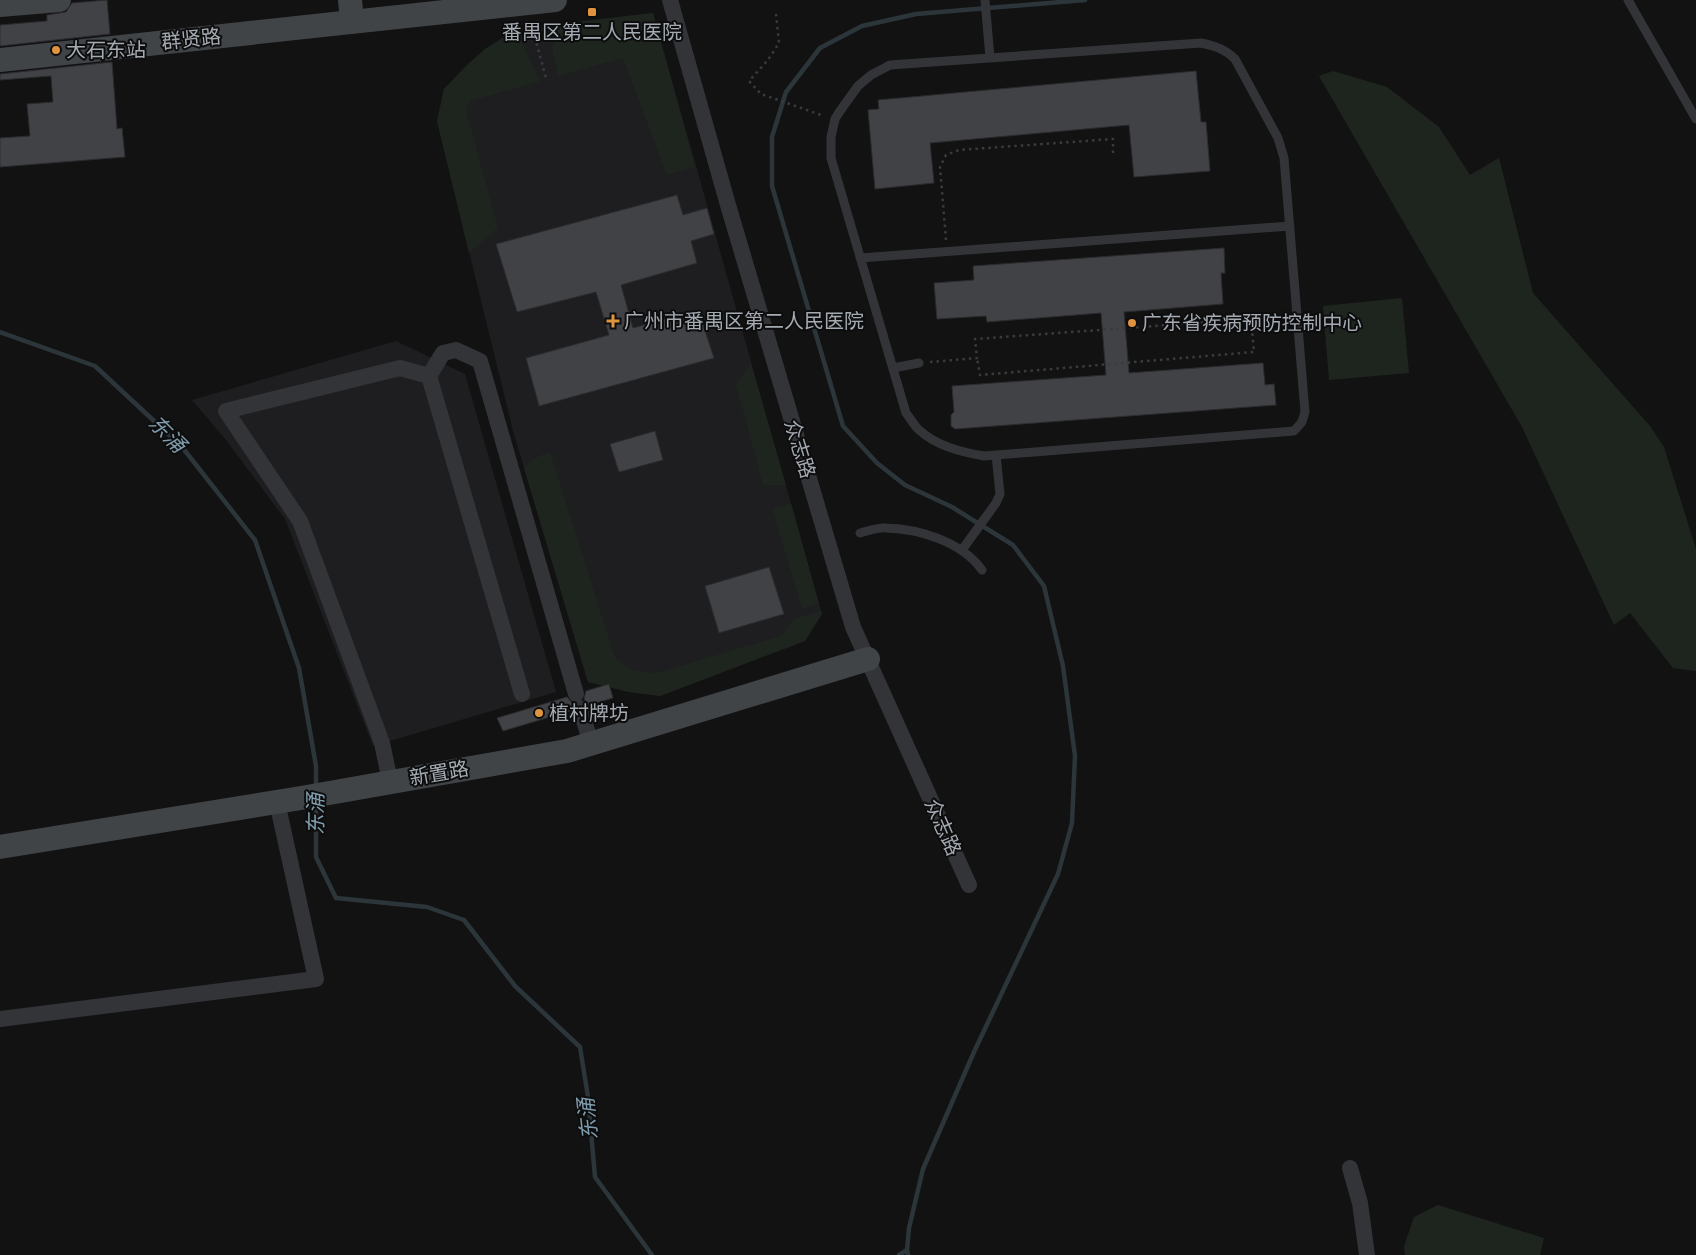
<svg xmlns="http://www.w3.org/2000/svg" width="1696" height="1255" font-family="'Alegreya Sans','Noto Sans SC',sans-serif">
	<rect width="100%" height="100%" fill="#121213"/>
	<path fill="#1e1e20" d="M653 13 822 614 805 641 660 696 629 692 588 682 513 431 437 121 444 89 466 66 485 49 509 34 559 24Z
		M396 341 465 374 556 692 373 746 285 519 226 440 192 400Z"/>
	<path fill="#1e251e" d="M653 13 695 167 667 175 623 58 558 76 552 48 559 24Z
		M517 32 540 81 470 101 466 110 498 228 469 253 437 121 444 89 466 66 485 49 509 34Z
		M1333 71 1387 87 1439 127 1470 175 1499 158 1533 293 1650 426 1664 447 1696 549V671L1673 668 1630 613 1614 625 1522 427 1319 76Z
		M1402 298 1409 373 1329 380 1323 306Z
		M751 364 786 485H763L736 384Z
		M550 452 615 658 631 669 653 674 781 636 794 619 821 611 822 614 805 641 660 696 629 692 588 682 524 468C531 460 539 455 550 452Z
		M791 503 819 604 802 609 772 508Z
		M1438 1205 1544 1238 1540 1255H1405L1404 1246 1414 1217Z"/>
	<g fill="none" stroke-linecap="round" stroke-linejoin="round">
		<path stroke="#2c363a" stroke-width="4.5" d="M0 332 95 366 182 447 255 540 299 668 316 766V787
			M316 803V857L336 898 427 907 464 920 515 986 580 1047 588 1097 595 1177 652 1255
			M899 1255 907 1250
			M908 1255 907 1250 909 1228 923 1169 974 1052 1058 874 1072 823 1075 756 1063 666 1044 586 1013 545 952 507 905 485 877 463 843 426 772 186V137L786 92 820 48 862 26 916 14 1085 0"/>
	</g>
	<path fill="#414246" stroke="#2c2c2f" d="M107 0 110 34 0 46V25L47 21V15L66 12 72 3Z
		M112 62 117 129 122 128 125 157 0 167V138L30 136 27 104 53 102 51 76 0 80V74Z
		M1196 71 1201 122H1206L1210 171 1134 177 1129 125 930 143 934 183 875 189 868 110 879 109 878 100Z
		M677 195 683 215 707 208 714 234 691 241 697 263 621 285 633 328 698 310 714 358 539 406 526 358 609 335 596 292 517 312 496 244Z
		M1224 248 1225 273H1221L1223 304 1124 312 1129 373 1263 363 1265 385 1274 384 1276 405 955 429 951 426V415L954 412 952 386 1106 375 1101 313 987 322 986 316 937 319 934 283 974 280 973 266Z
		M655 431 663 460 619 472 610 444Z
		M769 567 784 614 719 633 705 586Z
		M609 684 613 698 589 705 584 699 586 691Z
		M567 697 572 703 570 711 503 731 497 718Z"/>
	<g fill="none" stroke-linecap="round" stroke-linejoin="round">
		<path stroke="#393b3e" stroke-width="2.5" stroke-dasharray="2.5 4" stroke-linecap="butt" d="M776 14 779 43 768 60 749 81 761 94 824 116
			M534 24 536 41 546 78
			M946 240 940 167 946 155 959 150 1113 139V153
			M930 362 977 358 975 339 1251 319 1254 352 980 375 977 358"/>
		<path stroke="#333438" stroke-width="9" d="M985 0 990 58
			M1628 0 1696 119
			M1201 43C1215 46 1225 49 1235 59L1278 138 1284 158 1305 412 1302 422 1294 431 984 456C961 452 936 446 918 429 914 425 910 418 906 413L831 158V137L835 119 840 111 858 86 871 75 890 65Z
			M860 258 1290 226
			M893 368 919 363
			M860 533C868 531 878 527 886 528 920 529 962 542 982 570
			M962 550 996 503 1000 494 996 455"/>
		<path stroke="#333438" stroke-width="16" d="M670 0 728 205 853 627 969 885
			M429 376 443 353 456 350 480 361 576 694
			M580 708 591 743
			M390 781 382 743 300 521 226 411 400 368 429 376 522 694
			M0 1019 316 979 277 802
			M1350 1168 1360 1203 1367 1255"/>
		<path stroke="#414447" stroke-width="24" d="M350 0 352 22
			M0 5 59 0
			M0 60 555 0
			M0 847 301 798 567 751 868 659"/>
	</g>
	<g fill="#df943d" stroke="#0d0d0e" stroke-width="2">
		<rect x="587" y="7" width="10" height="10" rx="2.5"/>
		<circle cx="56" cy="50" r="5"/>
		<path d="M610.5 313.5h5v5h5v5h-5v5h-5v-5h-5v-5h5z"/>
		<circle cx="1132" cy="323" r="5"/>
		<circle cx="539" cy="713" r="5"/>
	</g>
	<g text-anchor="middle" stroke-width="4" stroke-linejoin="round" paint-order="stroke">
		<g font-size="20" fill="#a4aab2" stroke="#0d0d0e" text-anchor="start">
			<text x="592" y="39" text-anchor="middle">番禺区第二人民医院</text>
			<text x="66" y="57">大石东站</text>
			<text x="624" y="328">广州市番禺区第二人民医院</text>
			<text x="1142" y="330">广东省疾病预防控制中心</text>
			<text x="549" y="720">植村牌坊</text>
		</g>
		<g font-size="20" fill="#a4aab2" stroke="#0d0d0e">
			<text transform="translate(191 39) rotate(-6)" y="7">群贤路</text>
			<text transform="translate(800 449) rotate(73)" y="7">众志路</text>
			<text transform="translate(439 773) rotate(-10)" y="7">新置路</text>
			<text transform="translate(943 827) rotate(66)" y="7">众志路</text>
		</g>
		<g font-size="21" font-style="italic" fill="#7e9cab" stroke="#0d0d0e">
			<text transform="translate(167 434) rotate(45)" y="7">东涌</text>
			<text transform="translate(316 814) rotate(-90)" y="7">东涌</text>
			<text transform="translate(588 1119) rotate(-96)" y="7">东涌</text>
		</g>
	</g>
</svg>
